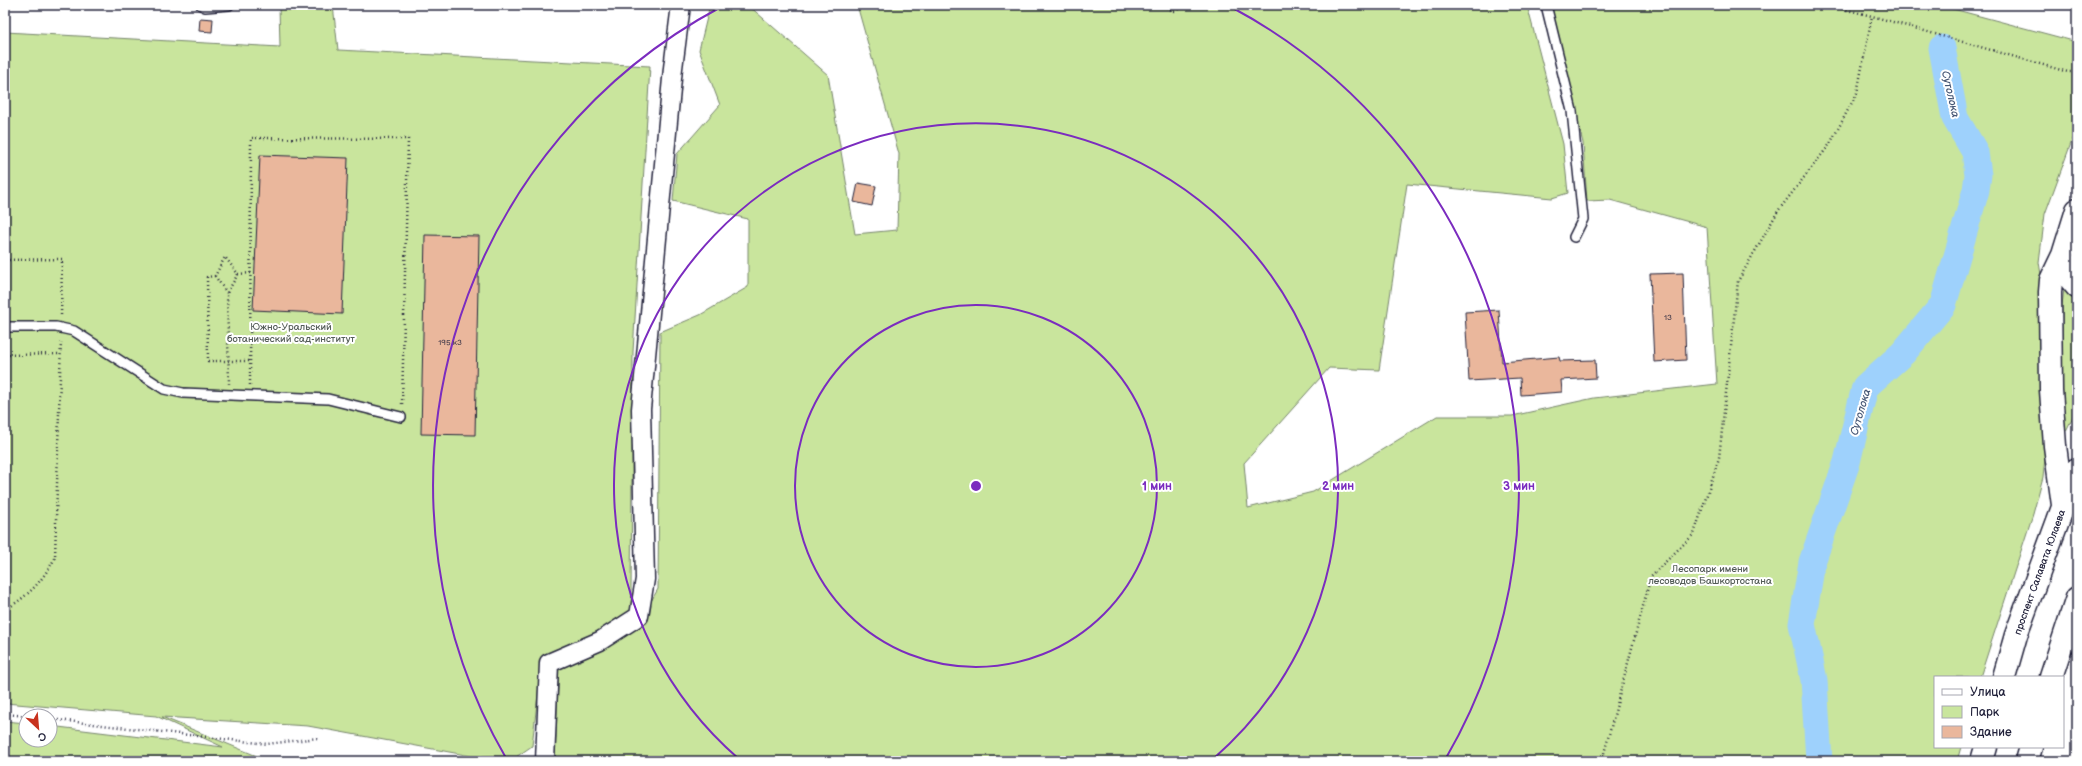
<svg xmlns="http://www.w3.org/2000/svg" width="2082" height="766" font-family="'Balsamiq Sans',sans-serif">
	<rect width="100%" height="100%" fill="#fff"/>
	<filter id="ink" filterUnits="userSpaceOnUse"><feTurbulence type="fractalNoise" baseFrequency=".025" numOctaves="2"/><feDisplacementMap in="SourceGraphic" scale="8" xChannelSelector="R" yChannelSelector="G"/><feConvolveMatrix kernelMatrix="1 2 1 2 8 2 1 2 1" color-interpolation-filters="sRGB"/></filter>
	<g filter="url(#ink)">
		<path fill="#c9e59d" stroke="#76846c" d="M333 5 338 50 650 66 633 352 631 593 638 624 658 589 660 332 700 315 748 287V219L673 201 677 154 720 105 699 50 710 5H748L828 75 855 234 897 230 899 154 857 5H1527L1563 144 1568 193 1552 198 1407 184 1379 370 1329 368 1244 463 1248 508 1313 492 1437 416H1512L1594 398 1717 384 1707 227 1610 200 1587 201 1583 143 1549 5H1938L2077 42V127L2045 214 2039 262 2042 281 2046 448 2043 477 2033 514 1980 677H1935V747H1961L1957 761H555L559 665 542 659 532 746 516 757 471 756 308 726 162 717 269 761H5V721L26 723V740H50V726L223 747 156 716 5 703V32L280 47 279 6Z
			M2064 289 2077 299V408L2066 431 2062 428V305Z"/>
		<g fill="none" stroke-linecap="round" stroke-linejoin="round">
			<path stroke="#9ed1fc" stroke-width="27" d="M1819 761 1814 680 1802 624 1812 562 1847 462 1865 387 1903 353 1943 305 1976 190 1978 175 1975 152 1955 118 1942 48"/>
		</g>
		<path fill="#eab79c" stroke="#22223b" d="M200 18 213 19 212 32 199 31Z
			M260 155 348 158 342 314 253 310Z
			M858 183 876 186 872 206 854 202Z
			M425 235 479 236 475 435 421 434Z
			M1683 273 1686 360 1654 362 1650 274Z
			M1499 310 1502 362 1559 357 1560 361 1595 360 1596 378 1561 380 1562 392 1521 395 1520 378 1469 381 1465 312Z"/>
		<g fill="none" stroke-linecap="round" stroke-linejoin="round">
			<g stroke="#22223b" stroke-width="12">
				<path id="lane" d="M201 5 205 7 229 5
					M1546 5 1572 111 1583 219 1574 237
					M5 327H56L74 331 164 389 183 393 328 399 401 417"/>
			</g>
			<g stroke="#22223b" stroke-width="21">
				<path id="street" d="M545 761 549 663 600 641 639 616 645 579 641 409 673 68 681 5"/>
			</g>
			<g stroke="#22223b" stroke-width="25">
				<path id="primary" d="M2063 255 2071 280 2077 287
					M2063 505 2055 446 2051 390 2050 292 2051 280 2063 255 2077 210
					M2004 677 2016 635 2077 469
					M2051 677 2077 598
					M1982 761 1986 747
					M2027 761 2031 747"/>
			</g>
			<path stroke="#22223b" stroke-width="2.5" stroke-dasharray="1 3" stroke-linecap="butt" d="M1159 5 1174 11 1186 5
				M1827 5 1872 16 2068 72H2077
				M5 260 62 259 61 317
				M238 274 251 273
				M215 276 207 277 208 361H250
				M227 293 215 276 225 257 238 274 227 293 229 384
				M5 355 61 354
				M250 385 251 138 408 139 402 406
				M5 610C29 595 41 583 55 558L61 340
				M5 714 27 716
				M50 719 267 744 318 738
				M1602 761 1651 576 1694 534 1719 458 1738 281 1778 211 1830 144 1857 93 1872 16"/>
			<use href="#lane" stroke="#fff" stroke-width="9"/>
			<use href="#street" stroke="#fff" stroke-width="18"/>
			<use href="#primary" stroke="#fff" stroke-width="22"/>
		</g>
	</g>
	<g fill="none" stroke="#7b2cbf" stroke-width="2">
		<circle cx="976" cy="486" r="181"/>
		<path d="M739 759A362 362 0 1 1 1213 759"/>
		<path d="M506 758A543 543 0 0 1 721 7M1231 7A543 543 0 0 1 1446 758"/>
	</g>
	<g text-anchor="middle" stroke-width="4" stroke-linejoin="round" paint-order="stroke">
		<g font-size="8" fill="#544753">
			<text x="1668" y="320">13</text>
			<text x="450" y="345">195 к3</text>
		</g>
		<g font-size="10" fill="#545c58" stroke="#fff">
			<text x="291" y="330">Южно-Уральский<tspan x="291" dy="12">ботанический сад-институт</tspan></text>
			<text x="1710" y="572">Лесопарк имени<tspan x="1710" dy="12">лесоводов Башкортостана</tspan></text>
		</g>
		<g font-size="10" fill="#22223b" stroke="#fff">
			<text transform="translate(2039 572) rotate(-70)" y="4">проспект Салавата Юлаева</text>
		</g>
		<g font-size="11" font-style="italic" fill="#475775" stroke="#fff">
			<text transform="translate(1951 94) rotate(77)" y="4">Сутолока</text>
			<text transform="translate(1860 412) rotate(-74)" y="4">Сутолока</text>
		</g>
	</g>
	<circle cx="976" cy="486" r="6" fill="#7b2cbf" stroke="#fff" stroke-width="2"/>
	<g font-size="12" text-anchor="middle" font-weight="bold" fill="#7b2cbf" stroke="#fff" stroke-width="4" stroke-linejoin="round" paint-order="stroke">
		<text x="1157" y="490">1 мин</text>
		<text x="1338" y="490">2 мин</text>
		<text x="1519" y="490">3 мин</text>
	</g>
	<rect width="2082" height="766" fill="none" stroke="#fff" stroke-width="20"/>
	<rect x="10" y="10" width="2062" height="746" fill="none" stroke="#22223b" stroke-width="1.5" filter="url(#ink)"/>
	<rect x="1934" y="676" width="130" height="72" fill="#ffffff" stroke="#a7a7b1"/>
	<rect x="1942" y="689" width="20" height="6" fill="#ffffff" stroke="#a7a7b1"/>
	<text x="1970" y="696" font-size="12" fill="#22223b">Улица</text>
	<rect x="1942" y="706" width="20" height="12" fill="#c9e59d" stroke="#a7a7b1"/>
	<text x="1970" y="716" font-size="12" fill="#22223b">Парк</text>
	<rect x="1942" y="726" width="20" height="12" fill="#eab79c" stroke="#a7a7b1"/>
	<text x="1970" y="736" font-size="12" fill="#22223b">Здание</text>
	<g transform="translate(38 728) rotate(154)"><circle r="19" fill="#ffffff" stroke="#a7a7b1"/>
	<path d="M0-3L7 15L0 10L-7 15Z" fill="#c8321e"/>
	<text y="-6" font-size="11" font-weight="bold" text-anchor="middle" fill="#22223b">С</text>
	</g>
</svg>
